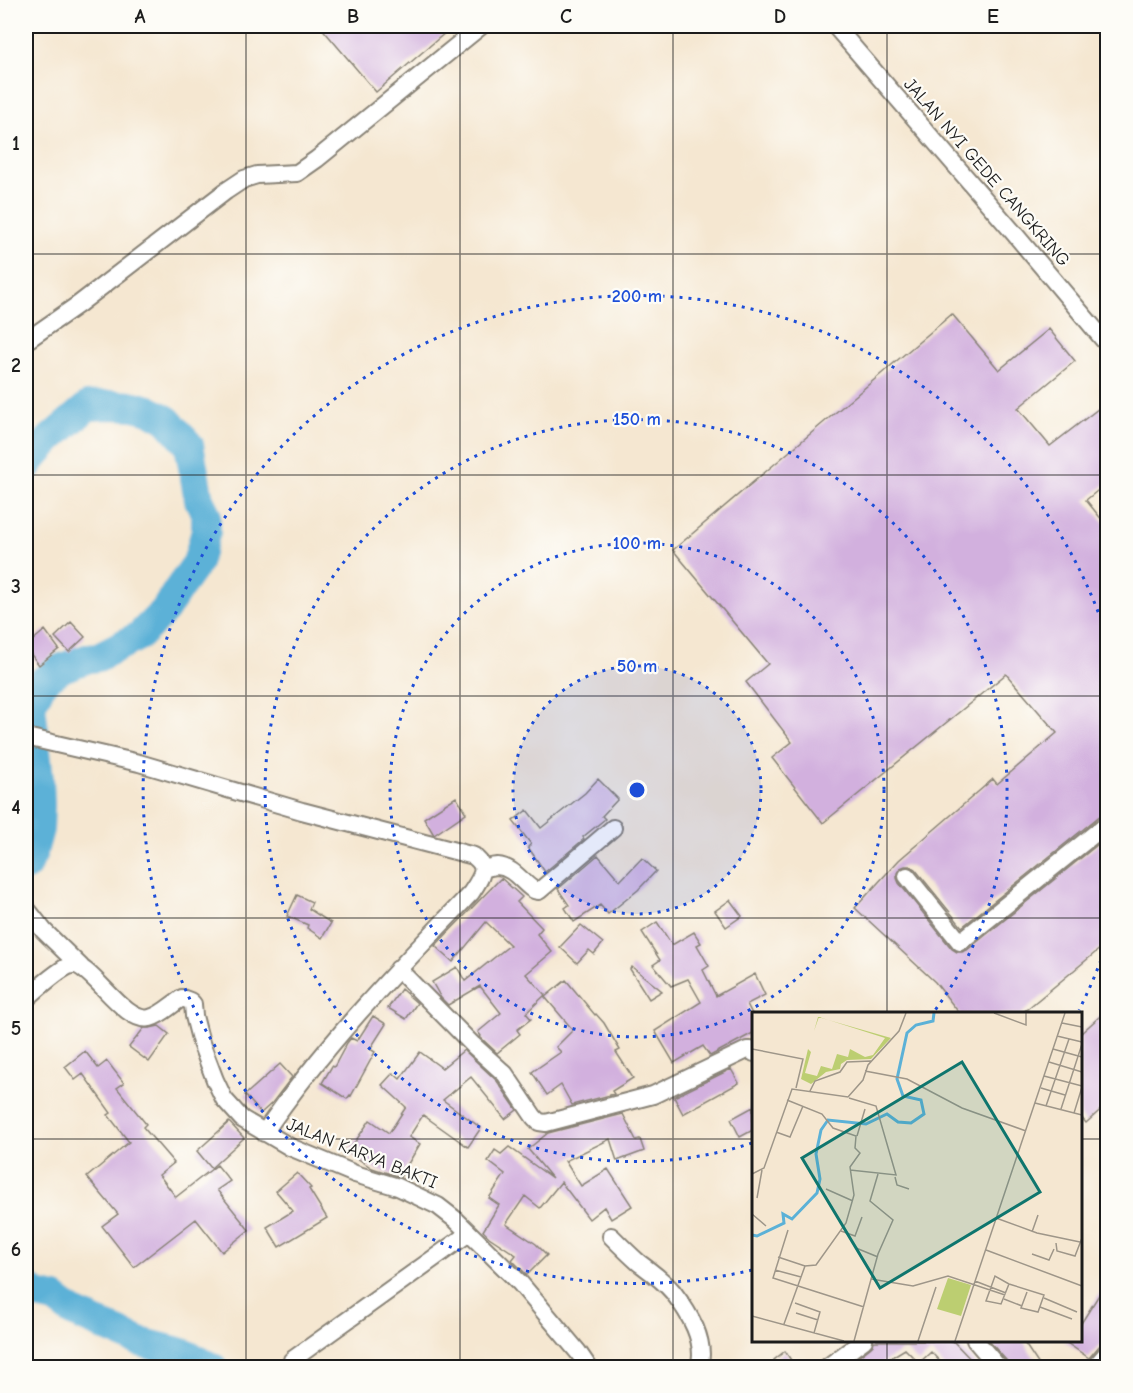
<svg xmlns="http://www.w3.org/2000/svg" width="1133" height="1393" font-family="'Comic Neue',sans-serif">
	<rect width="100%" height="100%" fill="#fdfcf7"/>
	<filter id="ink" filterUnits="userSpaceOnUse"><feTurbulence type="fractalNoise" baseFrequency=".0167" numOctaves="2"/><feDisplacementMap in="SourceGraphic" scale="12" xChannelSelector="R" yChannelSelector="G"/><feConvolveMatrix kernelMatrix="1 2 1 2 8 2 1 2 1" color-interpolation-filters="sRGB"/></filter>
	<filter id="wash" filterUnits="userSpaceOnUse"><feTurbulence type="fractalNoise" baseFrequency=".008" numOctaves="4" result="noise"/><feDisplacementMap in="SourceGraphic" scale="24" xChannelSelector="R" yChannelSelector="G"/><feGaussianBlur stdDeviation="1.35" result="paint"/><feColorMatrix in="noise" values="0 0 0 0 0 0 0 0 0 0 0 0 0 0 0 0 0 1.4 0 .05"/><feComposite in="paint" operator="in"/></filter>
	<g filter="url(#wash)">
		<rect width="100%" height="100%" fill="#f5e7d1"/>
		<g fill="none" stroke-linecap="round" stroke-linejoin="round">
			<path stroke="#5bb1d7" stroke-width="30" d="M26 468 32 459 51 438 88 406 111 405 134 406 149 410 167 420 189 445 199 500 206 514V531L197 563 177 591 165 610 139 636 98 657 89 658 62 668 43 681 31 705 39 779 40 805 39 829 32 855 26 866
				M26 1286 37 1295 55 1299 72 1312 140 1342 183 1353 213 1368"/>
		</g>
		<g id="blocks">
			<path fill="#d2b0de" d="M320 26H453L376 92Z
				M952 314 999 370 1049 329 1075 361 1018 408 1050 446 1107 402V483L1086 500 1107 526V813L1101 815 962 927 915 869 910 866H905L900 868 897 873V878L899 883 952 949 957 952H962L967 950 1107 837V943L1021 1014H960L935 982 855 908 899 860 993 779 997 784 1057 733 1006 674 823 823 772 758 792 742 746 682 768 664 673 550Z
				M71 622 85 637 69 652 55 637Z
				M45 630 59 649 39 665 26 648V646Z
				M598 779 618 799 602 816 605 819 583 837 584 839 545 872 528 847 531 844 513 821 527 810 541 828 585 793Z
				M456 797 466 813 434 835 424 818Z
				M598 855 620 881 642 858 656 871 638 890 608 914 600 905 574 922 565 908 569 905 558 889Z
				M501 878 522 897 517 902 542 928 537 934 552 952 526 974 545 995 526 1013 531 1019 517 1030 520 1034 497 1053 480 1037 481 1036 478 1032 501 1013 480 986 448 1005 441 998 432 982 457 967 465 981 510 945 486 922 453 962 435 946Z
				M297 895 312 902 309 909 331 923 322 938 307 928 308 925 287 916Z
				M730 900 742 916 726 927 715 911Z
				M657 922 672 945 694 932 701 943 697 945 709 966 703 970 716 996 755 974 765 995 747 1004 753 1016V1033L710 1056 703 1046 674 1063 655 1031 701 1002 688 979 671 986 653 965 660 960 642 932Z
				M581 925 603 943 594 954 589 950 577 963 560 947Z
				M632 967 662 991 649 999 630 969Z
				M566 980 595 1015 596 1014 604 1023 620 1050 616 1052 633 1078 612 1091 614 1094 572 1105 561 1085 547 1095 532 1072 561 1052 556 1047 573 1030 545 997Z
				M401 989 417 1003 406 1019 388 1008Z
				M1107 1010V1104L1086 1123 1080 1116V1034Z
				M373 1016 386 1024 370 1049 375 1052 351 1096 350 1095 347 1099 322 1083 332 1066 334 1067 347 1043 351 1038 357 1041Z
				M159 1026 169 1034 149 1062 129 1047 144 1028H150Z
				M464 1050 497 1081 517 1110 505 1119 471 1077 443 1100 481 1128 468 1147 423 1115 409 1137 420 1144 400 1177 372 1168 348 1152 370 1120 389 1133 406 1107 382 1085 393 1073 400 1079 420 1052 442 1068Z
				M85 1051 98 1068 107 1061 124 1083 117 1088 146 1124 143 1127 174 1163 159 1175 176 1197 217 1165 230 1181 217 1190 249 1230 222 1252 196 1219 134 1267 102 1226 118 1214 87 1177 129 1142 108 1115 111 1113 83 1074 75 1080 65 1067Z
				M280 1064 292 1077 272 1103 261 1113 245 1095Z
				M731 1069 739 1083 683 1114 674 1097Z
				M753 1107V1130L740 1137 731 1119Z
				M623 1114 636 1140 640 1139 644 1151 617 1161 610 1139 565 1161 581 1186 608 1169 632 1206 611 1219 604 1207 589 1219 561 1182 540 1208 525 1196 506 1224 536 1244 547 1255 527 1275 512 1260 516 1255 489 1237 483 1231 499 1205 489 1198 505 1174 488 1161 495 1150 501 1154 509 1147 552 1178 528 1149 548 1133Z
				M229 1122 244 1138 211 1168 197 1151Z
				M297 1173 311 1188 309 1189 327 1218 279 1247 267 1227 293 1211 276 1191Z
				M1107 1282V1342L1100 1345 1089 1358 1064 1341H1080V1325Z
				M874 1341H953L979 1368H946L931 1352 919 1363 905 1349 874 1368H844L870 1348 873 1345Z
				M989 1341H1023L1041 1368H1009L1007 1361Z
				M785 1351 796 1368H780L774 1360Z"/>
		</g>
	</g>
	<g filter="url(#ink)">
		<use href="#blocks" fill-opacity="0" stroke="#888276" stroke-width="1.5"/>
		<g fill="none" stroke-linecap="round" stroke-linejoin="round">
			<g stroke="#888276" stroke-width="20">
				<path id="minor" d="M835 26 1013 232 1108 345
					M26 341 79 304 226 191 244 179 257 175 297 173 317 159 481 26
					M26 737 139 763 302 811 474 856C476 859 479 860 481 864 486 872 476 885 471 893 398 969 324 1045 264 1133
					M483 869C487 868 493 866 497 866 517 867 526 891 539 891L613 828
					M907 876 960 942 1108 823
					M26 908 44 931 81 967
					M398 969 473 1045 505 1074 534 1117 539 1122 546 1123 653 1095 747 1050H751L754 1053
					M26 999C35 991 60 968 71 965 90 961 124 1025 150 1018 162 1015 172 1004 182 998L190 1001 193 1004 194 1016 201 1043 215 1080 224 1099 242 1119 290 1147 355 1174 398 1187 438 1206 456 1220 520 1283 578 1352 589 1368
					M611 1236C620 1245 629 1254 638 1262 650 1271 663 1280 673 1292 689 1313 707 1341 699 1368
					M975 1340 999 1368
					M292 1360 469 1233
					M826 1368 864 1340
					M1094 1368 1108 1352"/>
			</g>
			<use href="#minor" stroke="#fff" stroke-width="16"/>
		</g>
	</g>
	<path fill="none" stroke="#1c1c1c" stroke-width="1.5" stroke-opacity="0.55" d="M246 26V1368M460 26V1368M673 26V1368M887 26V1014M26 254H1108M26 475H1108M26 696H1108M26 918H1108M26 1139H754M1080 1139H1108M887 1340V1368"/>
	<circle cx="637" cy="790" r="124" fill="#1d4ed8" fill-opacity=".12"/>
	<g fill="none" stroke="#1d4ed8" stroke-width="3" stroke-dasharray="3 6">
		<circle cx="637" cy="790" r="124"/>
		<circle cx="637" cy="790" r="247"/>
		<path d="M752 1143A371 371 0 1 1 933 1013"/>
		<path d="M1107 943A494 494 0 0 1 1079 1010M752 1270A494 494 0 1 1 1107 637"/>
	</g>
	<g text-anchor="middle" stroke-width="4.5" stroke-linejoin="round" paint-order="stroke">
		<g font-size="18" fill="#1c1c1c" stroke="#fdfcf7">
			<text transform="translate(987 172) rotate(49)" y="6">JALAN NYI GEDE CANGKRING</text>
			<text transform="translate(362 1153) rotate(22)" y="6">JALAN KARYA BAKTI</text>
		</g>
	</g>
	<g transform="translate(752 1012)">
		<rect width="330" height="330" fill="#f5e7d1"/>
		<path d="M66 5 139 26 119 47 95 48 89 52 88 57 74 60 59 72 49 67 56 37 59 40 53 61 65 64 69 54 80 57 85 42 96 45 98 37 113 45 121 43 133 26 67 5 62 19ZM196 266 219 273 209 304 185 297Z" fill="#bcce71"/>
		<path fill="none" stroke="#5bb1d7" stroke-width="3" d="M0 223 5 224 32 211 31 202 40 207 65 181 68 167 64 142 69 118 76 108 114 112 135 102 146 110 159 111 172 102 169 88 151 84 145 67 155 21 164 13 181 9 182 1"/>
		<path fill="none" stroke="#9e9689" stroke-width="1.5" d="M242 1 274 13V1M310 11 330 15M305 24 330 30M0 37 51 47 44 76M301 37 330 45M297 50 330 60M113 59 155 67 210 96 274 119M292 64 330 74M289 76 313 83M58 79 63 69 88 60 95 50 119 49M97 86 124 94 144 163 98 158M283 91 330 103M294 94 317 27M309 97 330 32M322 101 330 75M24 120 38 125 51 94M105 124 113 97M0 162 12 156 40 77 96 85 111 68 116 53 147 19 154 1M143 165 145 173 157 177M74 177 101 189M5 186 10 158M0 202 14 214M244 206 285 221 328 230M36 218 21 266 112 295M89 219 103 224 110 205M280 220 286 203M304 231 305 239 323 244 330 226M104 236 126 245M234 238 330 274M280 242 297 248 302 237M26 245 53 254M23 258 49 265M119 267 161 274 196 264 253 283M223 269 254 281M257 272 243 264 234 289 249 292 257 272 292 283 286 300 269 296 275 280M292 286 325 300M252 287 270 294M43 291 68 300 62 321M288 295 320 307M44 301 66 308M0 304 92 329M32 312 53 254 64 253 94 211 102 183 98 155 108 141 103 136 104 124 81 116 70 102 35 88M102 329 126 242 141 208 118 189 126 162M166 329 184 275M203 329 313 1"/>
		<path fill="#0f766e" fill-opacity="0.15" stroke="#0f766e" stroke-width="3" d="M210 50 288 180 128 276 50 146Z"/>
		<rect width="330" height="330" fill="none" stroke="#1c1c1c" stroke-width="3"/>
	</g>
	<circle cx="637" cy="790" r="9" fill="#1d4ed8" stroke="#fdfcf7" stroke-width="3"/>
	<g font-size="18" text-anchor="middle" font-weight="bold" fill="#1d4ed8" stroke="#fdfcf7" stroke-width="4.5" stroke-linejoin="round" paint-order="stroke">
		<text x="637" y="302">200 m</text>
		<text x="637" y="425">150 m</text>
		<text x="637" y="549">100 m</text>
		<text x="637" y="672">50 m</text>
	</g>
	<rect width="1133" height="1393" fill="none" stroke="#fdfcf7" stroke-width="66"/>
	<rect x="33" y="33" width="1067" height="1327" fill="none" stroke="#1c1c1c" stroke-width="2"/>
	<g font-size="20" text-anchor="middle" font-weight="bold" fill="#1c1c1c">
		<text x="140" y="23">A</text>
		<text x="353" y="23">B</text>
		<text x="566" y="23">C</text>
		<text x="780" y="23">D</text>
		<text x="993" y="23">E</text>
		<text x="16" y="150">1</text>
		<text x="16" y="372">2</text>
		<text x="16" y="593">3</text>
		<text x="16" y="814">4</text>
		<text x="16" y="1035">5</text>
		<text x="16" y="1256">6</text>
	</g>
</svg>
